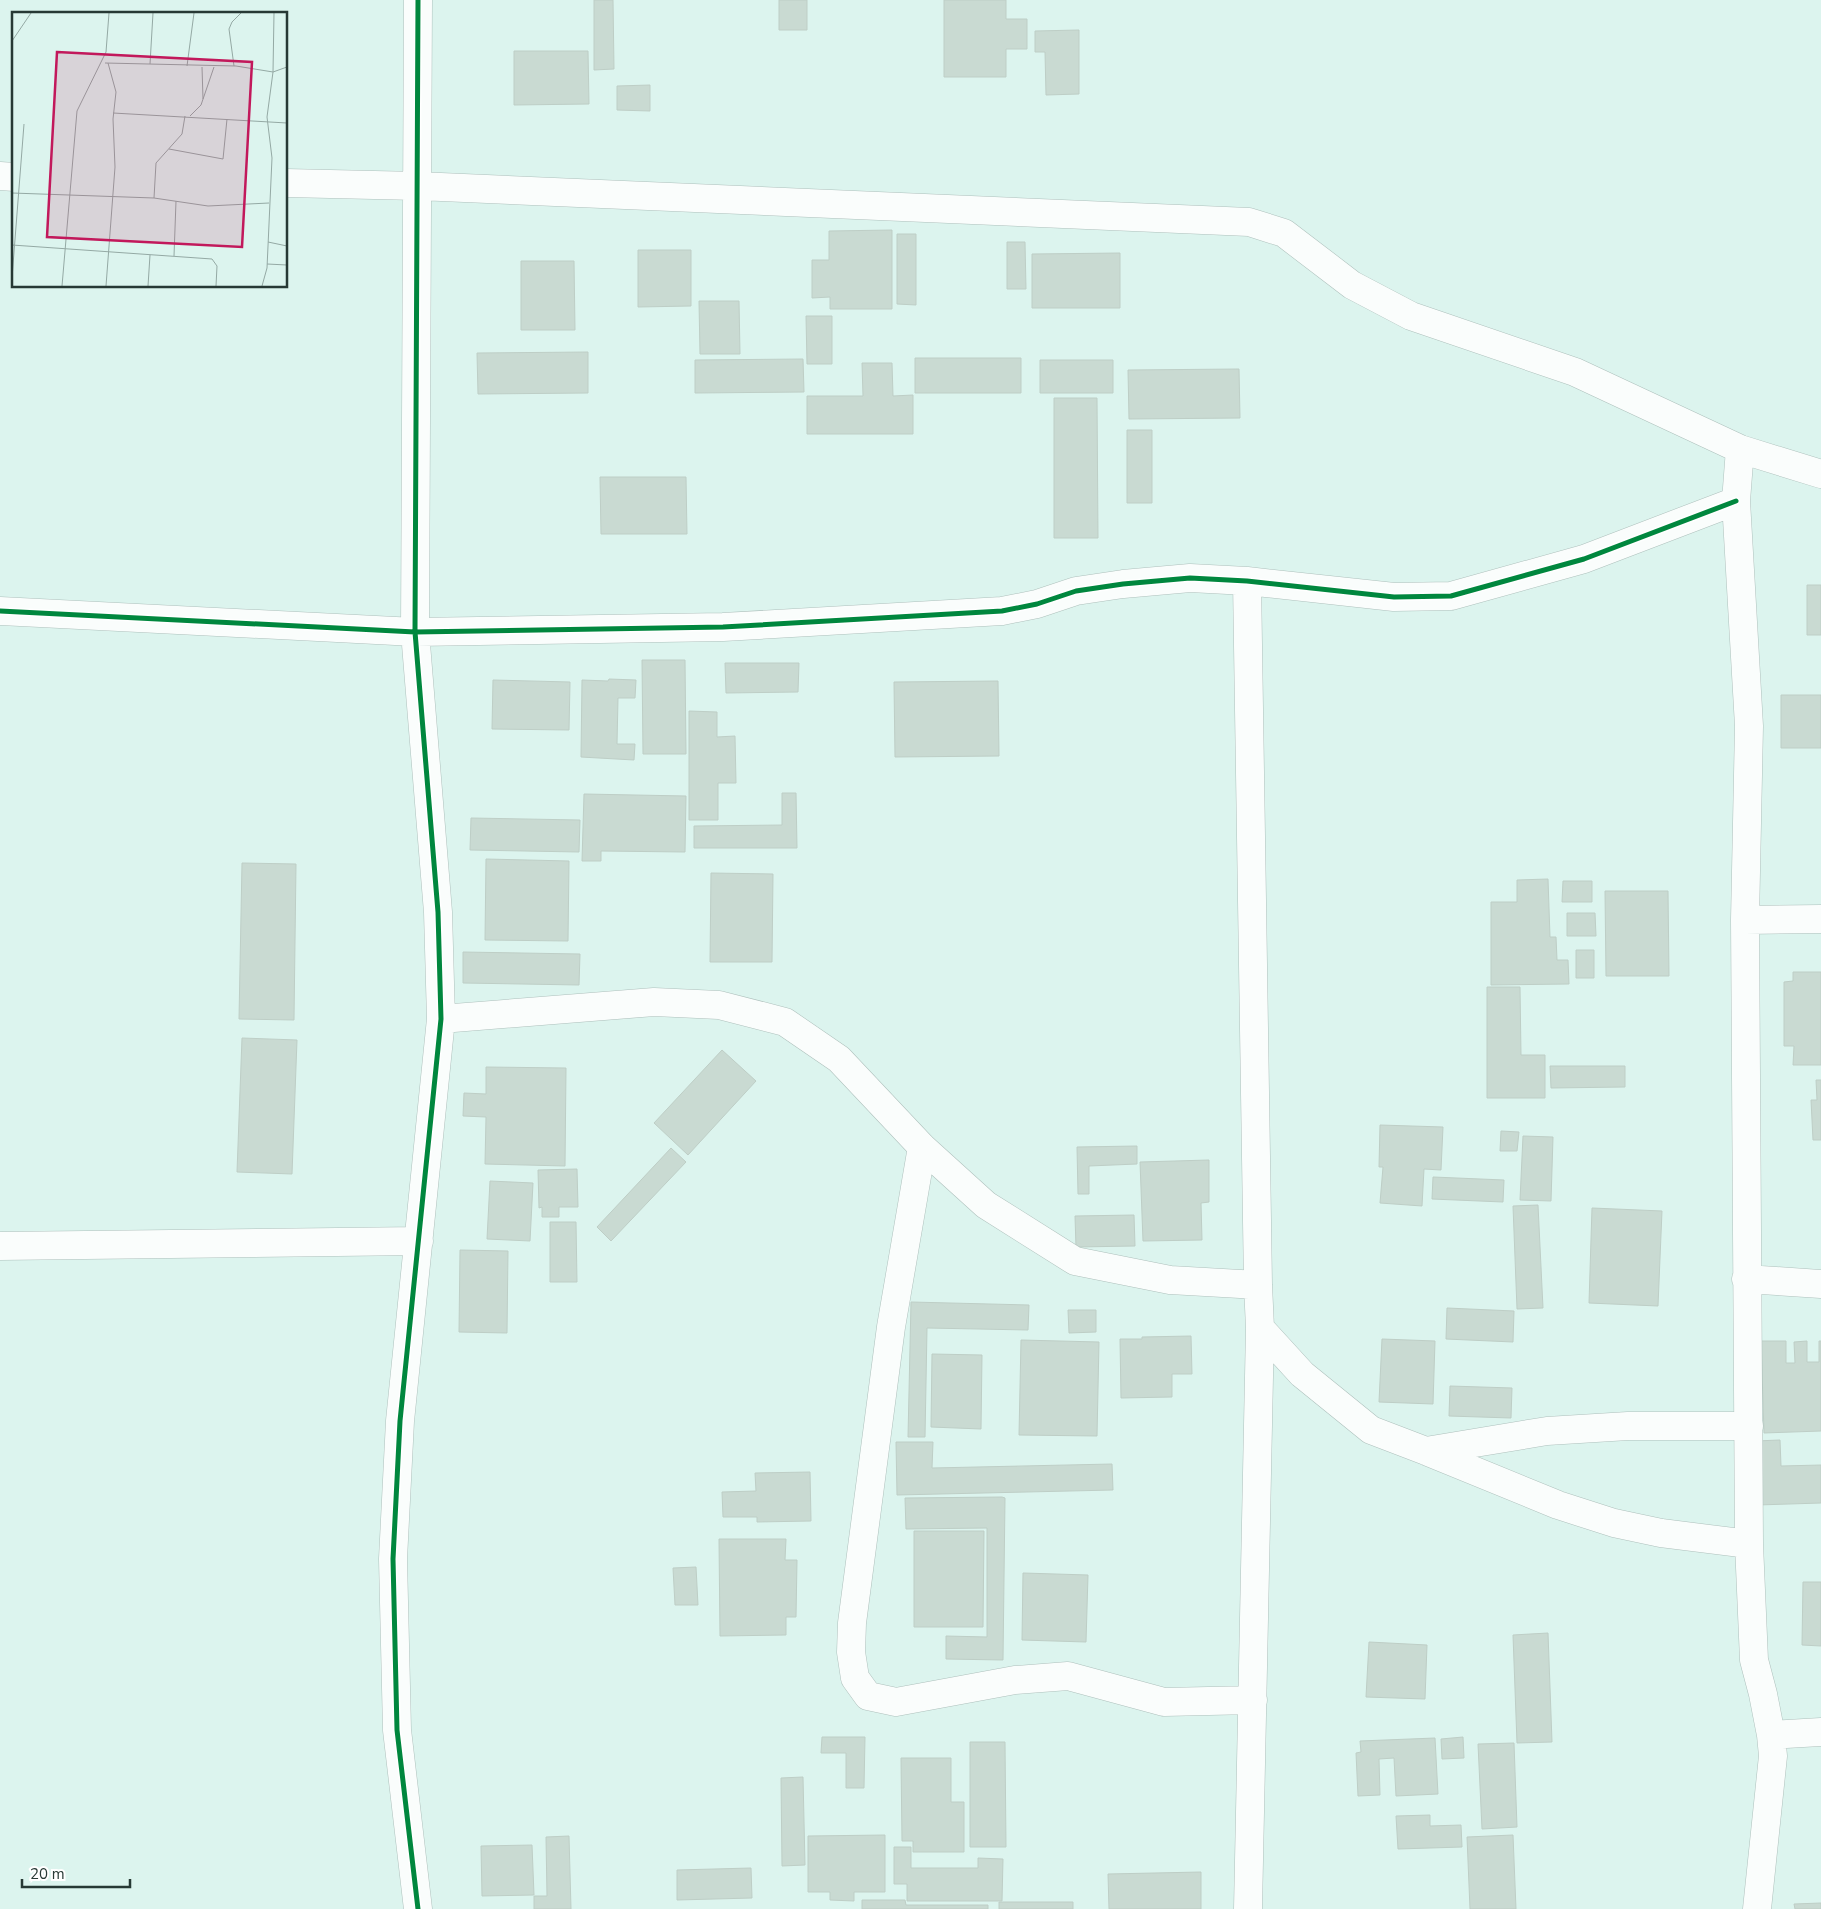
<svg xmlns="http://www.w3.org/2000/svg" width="1821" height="1909" font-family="'Nunito Sans',sans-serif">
	<rect width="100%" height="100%" fill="#dcf4ee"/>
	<path fill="#c9dad2" stroke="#becec6" d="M594 0H613L614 69 594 70Z
		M779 0H807V30H779Z
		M944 0H1006V19H1027V49H1006V77H944Z
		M1079 30V94L1046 95 1045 52H1035V31Z
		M514 51H588L589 104 514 105Z
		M650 85V111L617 110V86Z
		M892 230V309H830V297L812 298V260H829V231Z
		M897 234H916V305L897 304Z
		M1007 242H1025L1026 289H1007Z
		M638 250H691V306L638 307Z
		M1120 253V308H1032V254Z
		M521 261H574L575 330H521Z
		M699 301H739L740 354H700Z
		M806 316H832V364H807Z
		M588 352V393L478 394 477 353Z
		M915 358H1021V393H915Z
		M803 359 804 392 695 393V360Z
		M1040 360H1113V393H1040Z
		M862 363H892L893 396 913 395V434H807V396H863Z
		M1239 369 1240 418 1129 419 1128 370Z
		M1054 398H1097L1098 538H1054Z
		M1127 430H1152V503H1127Z
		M600 477H686L687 534H601Z
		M1807 585H1821V635H1807Z
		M642 660H685L686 754H643Z
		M725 663H799L798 692 726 693Z
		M609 679 636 680 635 698H618L617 744H635L634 760 581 757 582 680 608 681Z
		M493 680 570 682 569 730 492 729Z
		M998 681 999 756 895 757 894 682Z
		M1781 695H1821V748H1781Z
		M689 711 717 712V737L735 736 736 783H718V820H689Z
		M782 793H796L797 848H694V826L782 825Z
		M584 794 686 796 685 852 601 851V861H582Z
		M471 818 580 820 579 852 470 850Z
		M486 859 569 861 568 941 485 940Z
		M242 863 296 864 294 1020 239 1019Z
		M711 873 773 874 772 962H710Z
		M1548 879 1550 937H1556L1557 960H1568L1569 984 1491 985V902H1517V880Z
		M1563 881H1592V902H1562Z
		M1605 891H1668L1669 976H1606Z
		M1567 913H1595L1596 936H1567Z
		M1576 950H1594V978H1576Z
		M463 952 580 954 579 985 463 983Z
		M1793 972H1821V1065H1793L1794 1046H1784V982L1793 981Z
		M1487 987H1520L1521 1055H1545V1098H1487Z
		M242 1038 297 1040 292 1174 237 1172Z
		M722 1050 756 1081 688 1155 654 1123Z
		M1550 1066H1625V1087L1551 1088Z
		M486 1067 566 1068 565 1166 485 1164 486 1117 463 1116 464 1093 486 1094Z
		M1816 1080H1821V1140H1813L1811 1100H1817Z
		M1380 1125 1443 1127 1441 1170 1424 1169 1422 1206 1380 1203 1383 1167H1379Z
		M1501 1131 1519 1132 1517 1151H1500Z
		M1523 1136 1553 1137 1551 1201 1520 1200Z
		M1137 1146V1164L1089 1166V1194H1078L1077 1147Z
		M671 1148 686 1162 611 1241 597 1227Z
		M1209 1160V1202L1201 1203 1202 1240 1143 1241 1140 1162Z
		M577 1169 578 1207H559V1217H542V1207L539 1208 538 1170Z
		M1433 1177 1504 1180 1503 1202 1432 1199Z
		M490 1181 533 1183 530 1241 487 1239Z
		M1538 1205 1543 1308 1517 1309 1513 1206Z
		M1592 1208 1662 1211 1658 1306 1589 1303Z
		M1134 1215 1135 1246 1076 1247 1075 1216Z
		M550 1222H576L577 1282H550Z
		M460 1250 508 1251 507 1333 459 1332Z
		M911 1302 1029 1305 1028 1330 927 1328 925 1437H908Z
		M1447 1308 1514 1311 1513 1342 1446 1339Z
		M1068 1310H1096V1332L1069 1333Z
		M1191 1336 1192 1374H1172V1397L1121 1398 1120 1339H1142V1337Z
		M1382 1339 1435 1341 1433 1404 1379 1402Z
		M1021 1340 1099 1342 1097 1436 1019 1435Z
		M1761 1341H1786V1363H1795L1794 1342 1807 1341V1362H1819V1341H1821V1431L1764 1433Z
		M932 1354 982 1355 981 1429 931 1427Z
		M1450 1386 1512 1388 1511 1418 1449 1416Z
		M1780 1440 1781 1466 1821 1465V1503L1757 1505 1755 1441Z
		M896 1442H933L932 1468 1112 1464 1113 1490 897 1495Z
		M810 1472 811 1521 757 1522V1517H723L722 1492 756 1491 755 1473Z
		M1002 1497 1005 1498 1003 1660 946 1659V1636L987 1637V1528L906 1529 905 1498Z
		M914 1531H984L983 1627H914Z
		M719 1539H786L785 1560H797L796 1617H786V1635L720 1636Z
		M696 1567 698 1605H675L673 1568Z
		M1023 1573 1088 1575 1086 1642 1022 1640Z
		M1803 1582H1821V1646L1802 1645Z
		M1548 1633 1552 1742 1517 1743 1513 1635Z
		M1369 1642 1427 1645 1425 1699 1366 1697Z
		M822 1737H865L864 1788H846V1753H821Z
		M1463 1737 1464 1758 1442 1759 1441 1739Z
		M1435 1738 1438 1794 1396 1796 1394 1758 1379 1759 1380 1795 1358 1796 1356 1753 1361 1752 1360 1741Z
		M970 1742H1005L1006 1847H970Z
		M1514 1743 1517 1827 1482 1829 1478 1744Z
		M901 1758H951V1802H964V1852H913V1841H902Z
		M803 1777 805 1865 782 1866 781 1778Z
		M1430 1815V1826L1461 1825 1462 1847 1398 1849 1396 1816Z
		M885 1835V1892H854V1901L830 1900V1892H808V1836Z
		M1513 1835 1516 1909H1470L1467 1837Z
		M569 1836 571 1909H534V1896H547L546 1837Z
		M532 1845 534 1895 482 1896 481 1846Z
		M894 1847H911V1868H978V1858L1003 1859 1002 1901H907V1884H894Z
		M751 1868 752 1898 677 1900V1870Z
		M1201 1872V1909H1109L1108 1874Z
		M862 1900H905L906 1905H988V1909H862Z
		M999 1902H1073V1909H999Z
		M1821 1903V1909H1795L1794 1904Z"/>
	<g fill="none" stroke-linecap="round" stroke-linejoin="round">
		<g stroke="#aec0bc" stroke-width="29">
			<path id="minor" d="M418 0 415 632 438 912 441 1019 400 1421 393 1559 397 1730 418 1909
				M0 176 14 177
				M286 183 418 186 1249 222 1284 233 1352 285 1411 316 1575 372 1740 449 1821 474
				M1740 449 1736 501 1749 726 1745 920 1749 1544 1754 1660 1763 1694 1771 1735 1773 1756 1757 1909
				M1247 581 1258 1285 1260 1328 1248 1909
				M0 611 415 632 723 627 1002 611 1037 604 1076 591 1123 584 1190 578 1247 581 1394 597 1451 596 1584 559 1736 501
				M1745 920 1821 919
				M441 1019 654 1002 719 1005 785 1022 839 1059 922 1147 986 1205 1075 1261 1170 1280 1258 1285
				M922 1147 891 1327 852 1623 851 1652 855 1678 868 1696 896 1702 1015 1680 1068 1676 1164 1702 1253 1700
				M0 1246 419 1241
				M1746 1279 1821 1284
				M1260 1328 1302 1374 1371 1430 1426 1451 1558 1505 1614 1523 1661 1533 1749 1544
				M1426 1451 1547 1431 1628 1426H1749
				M1771 1735 1821 1732"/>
		</g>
		<use href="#minor" stroke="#fafdfc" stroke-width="28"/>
		<g stroke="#fff" stroke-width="8">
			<path id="cycleway" d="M418 0 415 632 438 912 441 1019 400 1421 393 1559 397 1730 418 1909
				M0 611 415 632 723 627 1002 611 1037 604 1076 591 1123 584 1190 578 1247 581 1394 597 1451 596 1584 559 1736 501"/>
		</g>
		<use href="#cycleway" stroke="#00873e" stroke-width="5"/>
	</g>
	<g transform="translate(12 12)">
		<rect width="275" height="275" fill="#dcf4ee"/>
		<path fill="none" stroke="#94a9a4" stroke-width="1" d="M0 29 19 1M93 51 224 54 261 60 275 55M138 52 141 1M175 54 182 1M222 54 217 17 220 10 229 1M190 55 191 87M101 101 275 111M178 104 189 93 202 55M157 137 211 147 215 107M0 181 142 186 196 194 257 191M142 186 144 151 170 122 173 104M256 230 275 234M0 233 200 247 205 254 204 274M162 244 164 189M255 252 275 253M0 266 12 112M50 274 65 99 94 40 97 1M94 274 103 155 101 107 104 80 96 51M136 274 138 243M250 274 255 256 260 146 255 105 261 60 262 1"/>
		<path fill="#c2185b" fill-opacity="0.15" stroke="#c2185b" stroke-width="2.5" d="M45 40 240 50 230 235 35 225Z"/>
		<rect width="275" height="275" fill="none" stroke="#273935" stroke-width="2.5"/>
	</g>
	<path d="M22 1879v8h108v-8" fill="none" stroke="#273935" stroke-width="2.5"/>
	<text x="30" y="1879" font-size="15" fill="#273935" stroke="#ffffff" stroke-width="4" paint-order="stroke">20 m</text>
</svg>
